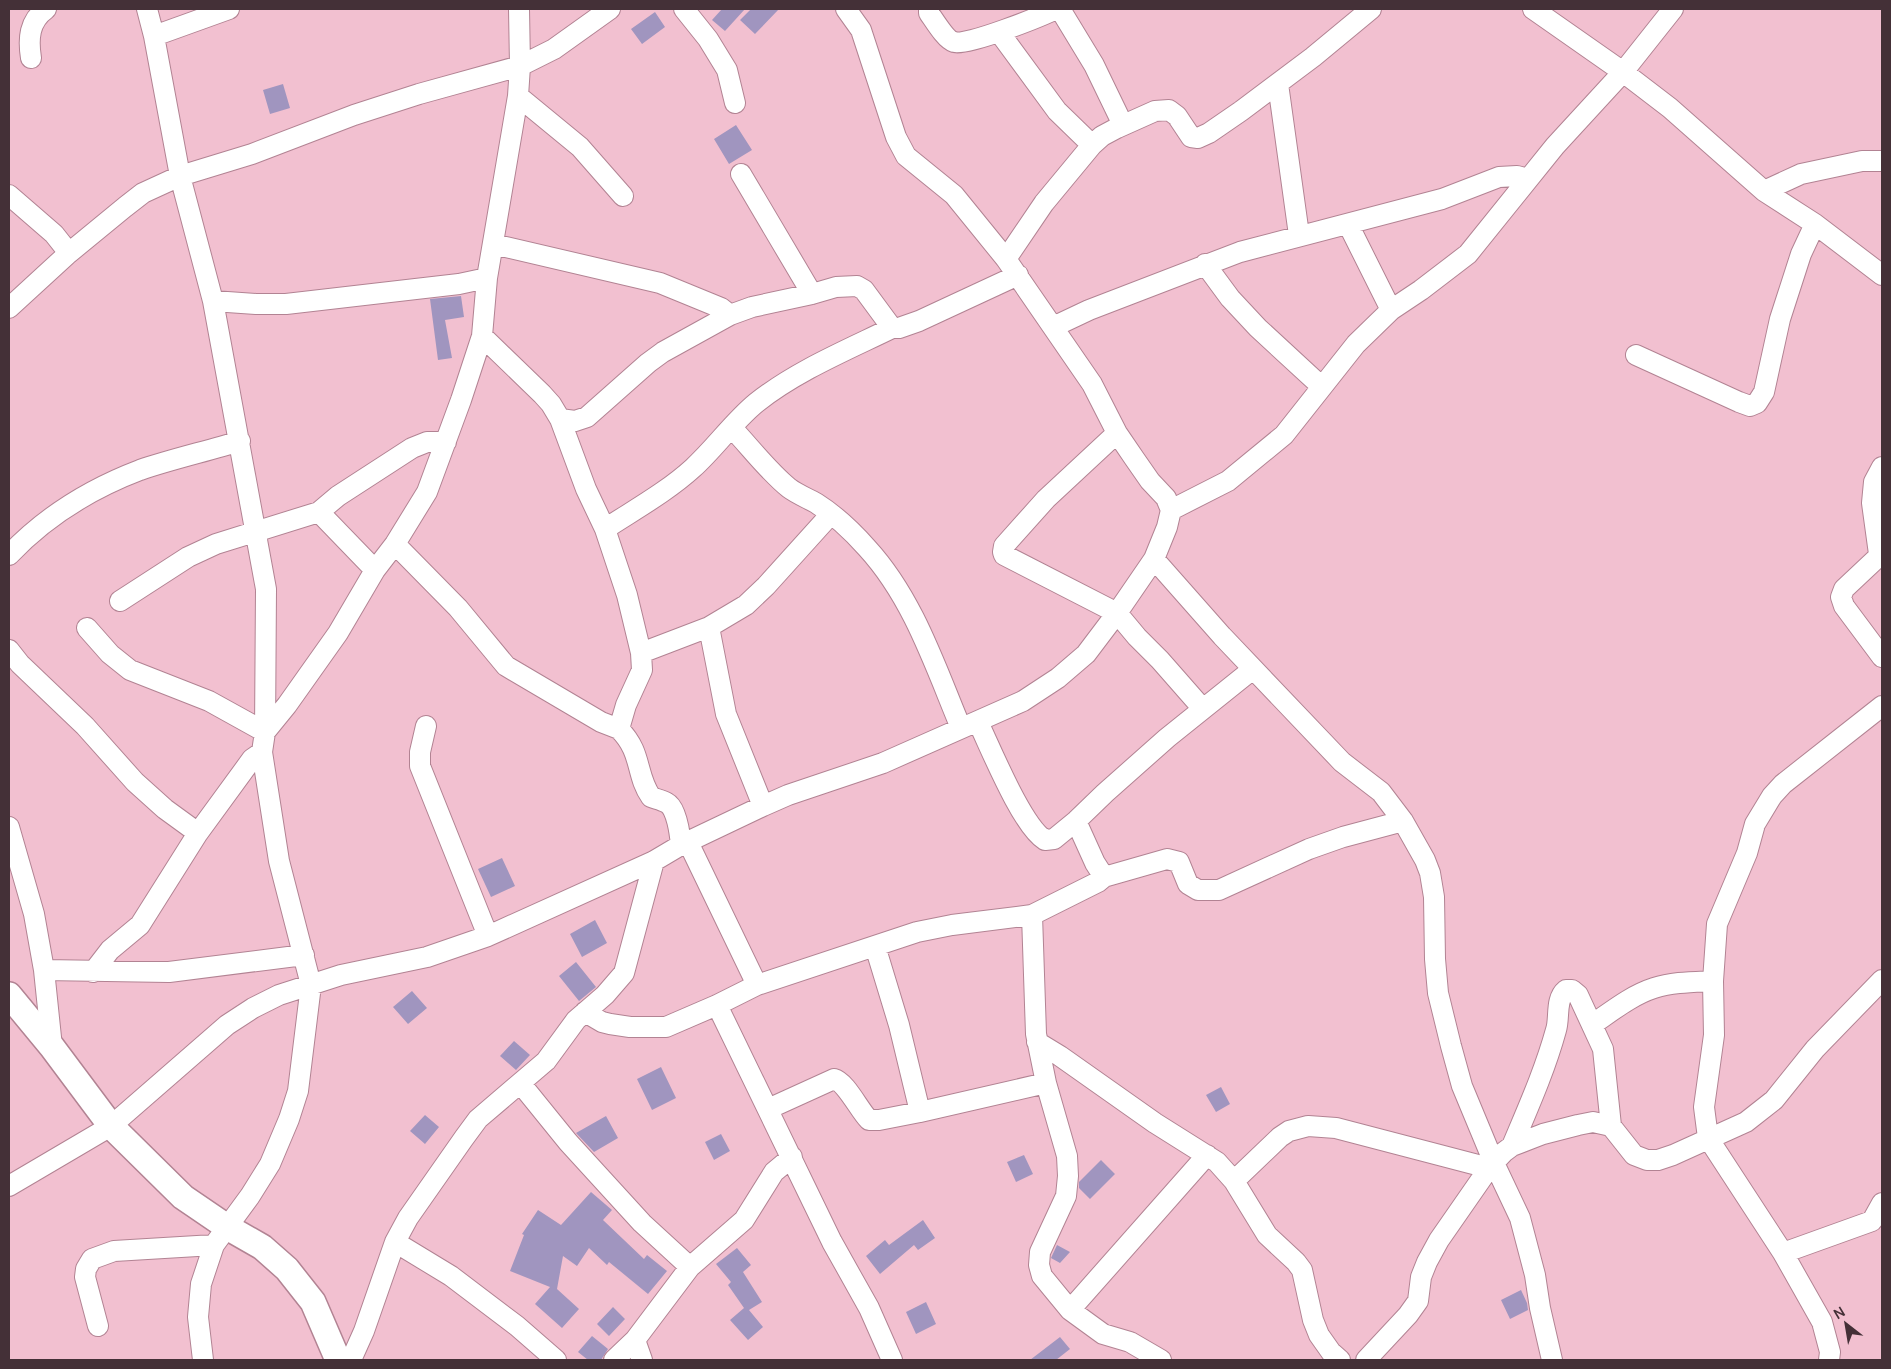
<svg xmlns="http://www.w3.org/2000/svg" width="1891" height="1369" font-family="Manrope,sans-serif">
	<rect width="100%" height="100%" fill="#f2c0d0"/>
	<path fill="#a095bf" d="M722 9H745L725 31 712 20Z
		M751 9H779L755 34 740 20Z
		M655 12 665 27 642 44 631 29Z
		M283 84 290 108 270 114 263 90Z
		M736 125 752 150 729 164 714 139Z
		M461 296 464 317 445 320 452 358 438 360 430 299Z
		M502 858 515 886 491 897 478 869Z
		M595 920 607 943 582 957 570 934Z
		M576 962 596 987 579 1001 559 976Z
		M412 991 427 1008 408 1024 393 1007Z
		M514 1041 530 1055 516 1070 500 1056Z
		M661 1067 676 1098 652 1110 637 1079Z
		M1221 1087 1230 1104 1216 1112 1206 1095Z
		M425 1115 439 1127 425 1144 410 1131Z
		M606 1116 618 1138 594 1152 576 1133Z
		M721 1134 730 1151 714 1160 705 1142Z
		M1024 1155 1033 1174 1016 1182 1007 1162Z
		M1101 1160 1115 1174 1090 1199 1079 1188V1182Z
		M591 1192 612 1210 603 1220 644 1259 647 1255 667 1271 648 1294 609 1262 607 1265 589 1248 577 1266 563 1256 557 1289 579 1309 562 1328 535 1304 550 1287 510 1271 524 1235 522 1234 538 1210 561 1225Z
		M923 1220 935 1238 918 1250 914 1245 880 1274 866 1256 885 1240 889 1245Z
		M1057 1245 1070 1252 1060 1263 1051 1258Z
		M737 1248 751 1265 743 1272 762 1302 749 1310 763 1327 748 1340 730 1320 744 1308 728 1285 731 1282 716 1264Z
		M1521 1290 1527 1303 1528 1310 1510 1319 1501 1300Z
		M926 1302 936 1324 916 1334 906 1312Z
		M613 1307 625 1319 609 1336 597 1324Z
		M592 1336 608 1349 601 1360H588L578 1352Z
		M1060 1337 1070 1349 1056 1360H1030Z"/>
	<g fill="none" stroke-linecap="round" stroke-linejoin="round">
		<g stroke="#b28393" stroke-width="22">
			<path id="minor" d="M147 9 154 36 180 176 213 301 266 589 265 732 262 752 279 861 311 985 298 1091 289 1119 270 1164 250 1196 214 1245 201 1284 198 1317 203 1360
				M684 9 708 39 727 70 735 103
				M929 9V13C934 20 946 40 954 42 965 47 1042 16 1056 9
				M1060 9 1094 65 1123 125
				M1533 9 1623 72 1670 108 1764 191 1815 224 1882 275
				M999 32 1057 111 1092 145
				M154 36 229 9
				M31 58C28 39 29 21 46 9
				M1278 84 1299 235
				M518 96 580 147 623 196
				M741 174 812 294
				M1764 191 1801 174 1862 161H1882
				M9 195 54 234 69 253
				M1348 224 1391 310
				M493 244 660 283 721 308 730 315
				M1006 259 1044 203 1092 145 1102 136 1117 128 1155 111 1169 110 1177 116 1191 137 1198 138 1209 133 1241 111 1313 57 1371 9
				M1205 264 1230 298 1258 328 1322 387
				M213 301 256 304H286L459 284 487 278
				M9 308 69 253 125 207 143 193 180 176 252 154 354 115 419 94 520 66 554 49 610 9
				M1053 327 1089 310 1240 252 1442 199 1499 177 1517 176 1528 179
				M482 336 542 394 551 404 560 419 575 421 587 417 648 363 663 352 730 315 752 307 812 294 836 287 857 286 864 290 892 328H899L919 321 1018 275
				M1636 355 1739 402 1750 406 1757 403 1764 392 1780 319 1801 254 1815 224
				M732 428C751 448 768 471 789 488 797 494 807 498 816 503 835 515 852 531 867 548 913 598 935 666 961 728
				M1117 433 1046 499 1004 546 1003 552 1004 555 1117 613 1137 637 1160 660 1203 709
				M1882 467 1874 482 1872 503 1879 554 1877 558 1844 589 1841 597 1844 606 1882 657
				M1171 510 1228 481 1284 435 1356 344 1391 310 1421 290 1468 254 1555 146 1623 72 1673 9
				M319 512 375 570
				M605 529C634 510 668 491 693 468 715 448 733 422 756 403 796 371 847 350 892 328
				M395 544 458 608 506 666 601 722 619 729 626 705 642 670 641 653 627 595 605 529 586 489 560 419
				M9 555C46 516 90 489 140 470 172 459 208 451 240 441
				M1154 559 1222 636 1342 762 1381 792 1403 821 1425 860 1430 873 1434 897 1435 959 1438 993 1451 1046 1462 1086 1494 1163 1520 1218 1535 1275 1540 1308 1552 1360
				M120 601 188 557 216 544 319 512 338 496 412 448 427 442H446
				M709 627 726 714 763 806
				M87 628 110 654 130 670 209 701 265 732 287 705 338 633 375 570 395 544 427 492 461 400 482 336 487 278 518 96 520 66 519 9
				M9 650 20 664 85 726 135 782 165 809 198 833
				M641 653 709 627 746 605 766 586 831 514
				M978 722C991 749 1022 826 1045 840L1054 839 1076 821 1105 793 1167 738 1253 669
				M426 726 420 752V766L488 936
				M619 729C643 753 635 774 651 797 656 799 662 800 667 803 677 808 680 835 681 845
				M1076 821 1095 863 1104 877
				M9 827 34 914 44 970 52 1047
				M875 946 899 1025 920 1112
				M44 970 169 972 304 955
				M93 972 110 950 140 925 198 833 252 759 262 752
				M757 985 917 932 952 925 1032 915
				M717 1005 832 1242 869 1308 892 1360
				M585 1012 602 1022 610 1024 630 1027H666L717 1005 757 985 688 842
				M1593 1024C1612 1011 1632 995 1654 988 1673 982 1693 982 1713 981
				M1037 1042 1060 1056 1155 1123 1217 1162 1234 1181 1267 1235 1296 1262 1302 1270 1313 1320 1319 1335 1331 1352 1340 1360
				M521 1084 568 1142 642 1223 690 1267 744 1220 774 1172 792 1157
				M768 1109 834 1079C846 1082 859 1110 869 1120H879L920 1112 1046 1083
				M1512 1146C1528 1108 1545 1070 1556 1030 1560 1018 1555 999 1566 990H1572L1578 995 1603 1049 1611 1126
				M1234 1181 1280 1137 1289 1131 1308 1126 1336 1128 1489 1168
				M9 1186 111 1126 227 1025 253 1008 279 995 341 975 427 957 488 936 654 861 681 845 763 806 788 795 883 763 1023 701 1058 678 1086 654 1117 613 1154 559 1167 527 1171 510 1166 498 1150 481 1134 458 1117 433 1092 384 1006 259 954 195 906 156 896 137 861 30 846 9
				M395 1242 451 1276 517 1326 556 1360
				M1783 1253 1872 1221 1882 1203
				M1070 1310 1207 1155
				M98 1326 85 1277 86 1269 92 1259 114 1251 214 1245
				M635 1340 642 1360
				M351 1360 364 1331 395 1242 408 1218 464 1138 478 1119 546 1061 576 1020 605 995 624 973 654 861
				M614 1360 635 1340 690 1267
				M1161 1360 1130 1342 1103 1334 1070 1310 1042 1276 1039 1265 1040 1252 1066 1196 1068 1176 1067 1156 1046 1083 1036 1034 1032 915 1098 882 1104 877 1167 859 1179 862 1188 884 1198 890H1219L1309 849 1343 837 1403 821
				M1366 1360 1408 1315 1418 1301 1421 1277 1427 1262 1439 1240 1489 1168 1504 1152 1512 1146 1543 1134 1578 1125 1593 1122 1611 1126 1634 1155 1647 1160H1658L1673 1155 1746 1122 1774 1100 1815 1049 1882 980
				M1829 1360 1830 1352 1822 1322 1783 1253 1708 1138 1704 1107 1714 1035 1713 981 1717 924 1747 853 1755 824 1772 796 1783 784 1882 706"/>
		</g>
		<g stroke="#b28393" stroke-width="28">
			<path id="tertiary" d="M9 995 52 1047 111 1126 183 1197 227 1227 262 1247 287 1269 313 1302 338 1360"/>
		</g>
		<use href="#minor" stroke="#fff" stroke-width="20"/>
		<use href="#tertiary" stroke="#fff" stroke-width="25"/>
	</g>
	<rect width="1891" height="1369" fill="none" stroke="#443037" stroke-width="20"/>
	<g transform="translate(1846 1324) rotate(329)" stroke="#f2c0d0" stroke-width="4" paint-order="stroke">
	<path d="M0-4L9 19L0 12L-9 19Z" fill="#443037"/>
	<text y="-8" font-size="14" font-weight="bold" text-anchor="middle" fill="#443037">N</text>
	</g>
</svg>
